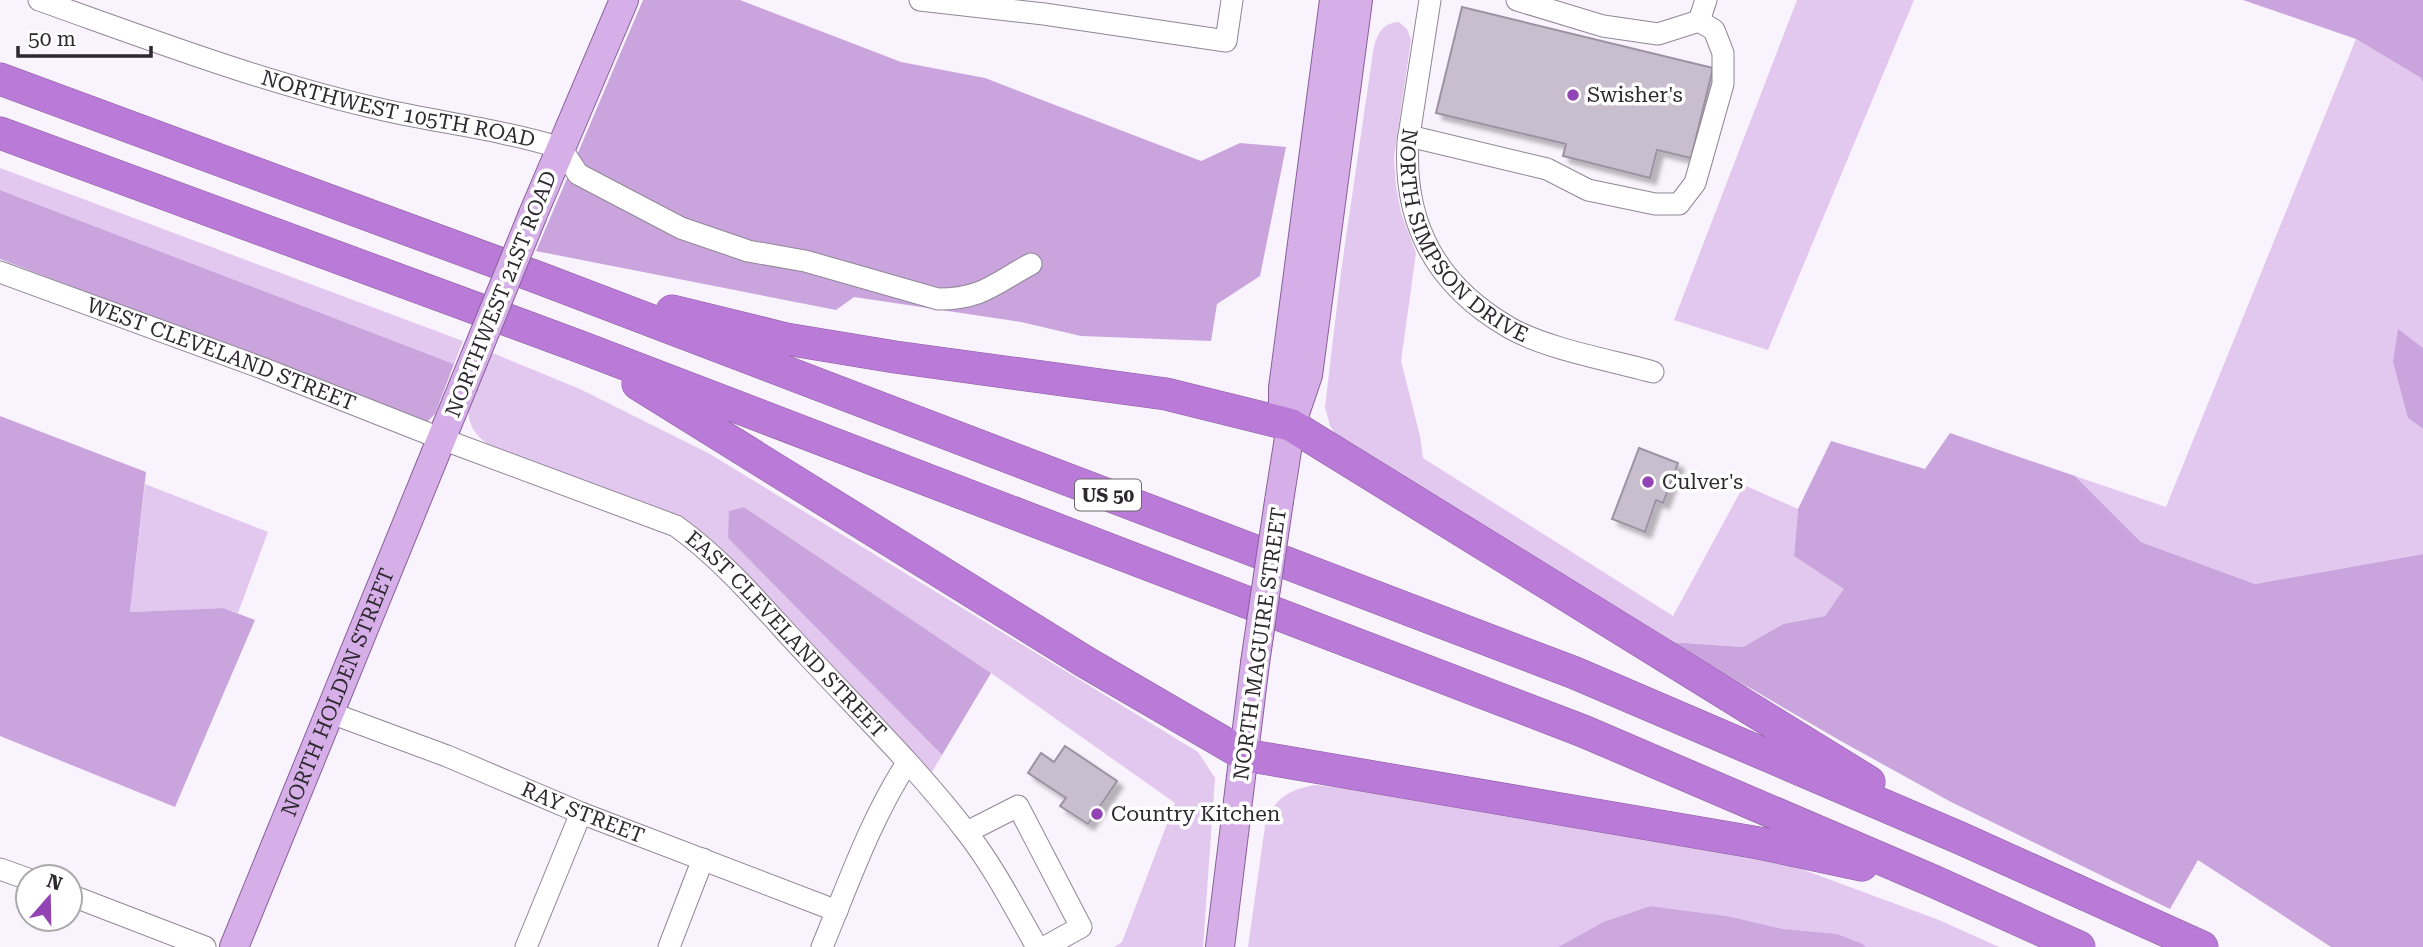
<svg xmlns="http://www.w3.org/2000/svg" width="2423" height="947" font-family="'Roboto Serif',serif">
	<defs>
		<filter id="shadow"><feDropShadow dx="6" dy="6" stdDeviation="2" flood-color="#0004"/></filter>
	</defs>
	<rect width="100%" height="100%" fill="#f9f3fd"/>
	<path fill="#e2c8ee" d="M1797 0H1914L1768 350 1674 320Z
		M1399 22 1407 29 1411 40 1394 157 1396 186 1401 213 1416 253 1401 361 1420 436 1423 458 1673 616 1744 485 1798 509 1794 556 1845 589 1825 616 1783 624 1743 647 1673 642 1747 686 1745 694 1337 436 1330 426 1325 407 1341 272 1373 52C1376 36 1381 23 1399 22Z
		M2356 39 2421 78 2423 83V348L2398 330 2408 418 2423 429V554L2255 584 2141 542 2075 476 2166 507Z
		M0 168 463 341 454 364 0 190Z
		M490 352 580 389 710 454 1198 752 1215 778 1203 947H1114L1122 942 1175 803 991 673 744 507 729 511V538L942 755 932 772 714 544 689 522 489 445C450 418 476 388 490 352Z
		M145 484 268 532 238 613 222 608 130 612Z
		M1315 785 1343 788 1785 863 1939 920 1999 947H1866L1863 944 1783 929 1729 916 1650 906 1603 922 1558 947H1248L1266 819C1279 796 1289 790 1315 785Z"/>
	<path fill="#caa5dd" d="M643 0H740L901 62 985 78 1201 161 1240 143 1286 147 1260 276 1217 304 1211 341 1081 336 1021 322 854 297 836 310 536 251Z
		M2243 0H2423V83L2421 78 2356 39Z
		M0 190 454 364 435 414 427 422 414 418 0 259Z
		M2398 329 2423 348V429L2408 418 2393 362Z
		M0 416 146 472 130 612 223 608 255 620 175 807 0 736Z
		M1950 433 2075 476 2141 542 2255 584 2423 554V947H2331L2198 860 2170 909 1951 802 1839 740 1671 642 1743 647 1783 624 1825 616 1844 589 1794 556 1798 509 1831 441 1925 469Z
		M744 507 991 673 942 755 728 538 729 511Z"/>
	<path fill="#cda8df" d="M1650 906 1728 916 1783 929 1837 934 1863 944 1866 947H1558L1603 922Z"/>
	<path fill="#c8bece" stroke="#9d92a2" stroke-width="2" filter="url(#shadow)" d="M1462 7 1713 68 1691 158 1657 150 1650 178 1563 156 1566 144 1436 113Z
		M1639 448 1678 463 1663 503 1656 500 1645 532 1612 519Z
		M1065 746 1117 781 1088 824 1060 806 1066 798 1028 773 1041 753 1054 762Z"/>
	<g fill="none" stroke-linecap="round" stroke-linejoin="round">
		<g stroke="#918696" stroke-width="23">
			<g id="minor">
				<path id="s1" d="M39 0C152 40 267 84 384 110 443 123 503 130 561 148L578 174 681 228 748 251 805 261 938 299C983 299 995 283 1031 264"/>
				<path d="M920 0 1044 14 1226 41 1232 0"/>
				<path id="s2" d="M1430 0 1408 142C1403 225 1437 286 1510 328 1547 349 1610 360 1653 372"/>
				<path d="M1517 0 1603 26 1658 34 1699 21 1706 0"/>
				<path d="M1409 136 1547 169 1588 190 1655 204H1679L1695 183 1723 84V53L1714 30 1699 21"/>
				<path id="s3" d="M0 272 262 368 442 439 676 526C726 562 766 611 808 656 862 714 920 771 968 834 995 869 1015 909 1037 947"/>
				<path id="s4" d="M331 713 447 756 581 813 837 911"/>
				<path d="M967 832 1018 806 1081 927 1045 947"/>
				<path d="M0 869 28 879"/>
				<path d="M70 895 205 947"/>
				<path d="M526 947 581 813"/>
				<path d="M669 947 703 859"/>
				<path d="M822 947C848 885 870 820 907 763"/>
			</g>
		</g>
		<g stroke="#895e9d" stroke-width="30">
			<g id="major">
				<path d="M533 214 624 0"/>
				<path d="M1291 425 1283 403V388L1334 0"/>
				<path d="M1279 501 1291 425 1308 375 1358 0"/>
				<path id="s5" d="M234 947 463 386"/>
				<path d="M1220 947 1255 663"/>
			</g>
		</g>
		<g stroke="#895e9d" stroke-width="33">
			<path id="highway" d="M0 79 542 279 1575 673 1960 838 2202 947
				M0 133 578 346 1583 731 1933 881 2079 947
				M672 311 786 339 895 357 1166 394 1291 425 1869 782
				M638 384 1087 663 1245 755 1759 843 1862 865"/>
		</g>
		<use href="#minor" stroke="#fff" stroke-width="21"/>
		<use href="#major" stroke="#d6afe8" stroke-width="28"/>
		<use href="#highway" stroke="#ba7ad8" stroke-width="32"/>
		<g stroke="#895e9d" stroke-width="30" stroke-linecap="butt">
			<path id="major-bridge" d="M463 386 533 214
				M1255 663 1279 501"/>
		</g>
		<use href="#major-bridge" stroke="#d6afe8" stroke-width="28"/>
	</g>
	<g fill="#9344b4" stroke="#fff" stroke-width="2.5">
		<circle cx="1573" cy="95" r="7"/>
		<circle cx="1648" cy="482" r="7"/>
		<circle cx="1097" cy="814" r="7"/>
	</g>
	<g text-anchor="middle" stroke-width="7" stroke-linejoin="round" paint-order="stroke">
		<rect fill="#fff" stroke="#6c696d" stroke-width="2" x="1075" y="479.5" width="66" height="31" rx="5"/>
		<g font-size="19" font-weight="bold" fill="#2d292f">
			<text x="1108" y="502">US 50</text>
		</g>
		<g font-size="21" fill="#2d292f" stroke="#fff" text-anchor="start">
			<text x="1587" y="102">Swisher's</text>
			<text x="1662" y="489">Culver's</text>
			<text x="1111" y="821">Country Kitchen</text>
		</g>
		<g font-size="21" fill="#2d292f" stroke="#fff">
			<text dy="7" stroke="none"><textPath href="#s1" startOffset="376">NORTHWEST 105TH ROAD</textPath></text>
			<text dy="7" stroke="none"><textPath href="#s2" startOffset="259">NORTH SIMPSON DRIVE</textPath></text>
			<text transform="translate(501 294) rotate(-68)" y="7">NORTHWEST 21ST ROAD</text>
			<text dy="7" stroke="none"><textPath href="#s3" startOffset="236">WEST CLEVELAND STREET</textPath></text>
			<text dy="7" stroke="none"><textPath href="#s3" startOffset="877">EAST CLEVELAND STREET</textPath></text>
			<text transform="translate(1260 644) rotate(-82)" y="7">NORTH MAGUIRE STREET</text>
			<text dy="7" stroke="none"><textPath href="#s5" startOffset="275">NORTH HOLDEN STREET</textPath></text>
			<text dy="7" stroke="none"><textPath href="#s4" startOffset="271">RAY STREET</textPath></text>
		</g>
	</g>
	<g transform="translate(49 898) rotate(20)"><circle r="33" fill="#ffffff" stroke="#aba9ac" stroke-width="2"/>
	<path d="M0-5L12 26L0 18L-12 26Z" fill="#9344b4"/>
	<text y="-10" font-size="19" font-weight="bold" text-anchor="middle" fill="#2d292f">N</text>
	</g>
	<path d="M18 46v10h133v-10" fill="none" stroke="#2d292f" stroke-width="3.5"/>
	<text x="28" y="46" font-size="21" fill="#2d292f" stroke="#ffffff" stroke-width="5" paint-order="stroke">50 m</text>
</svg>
